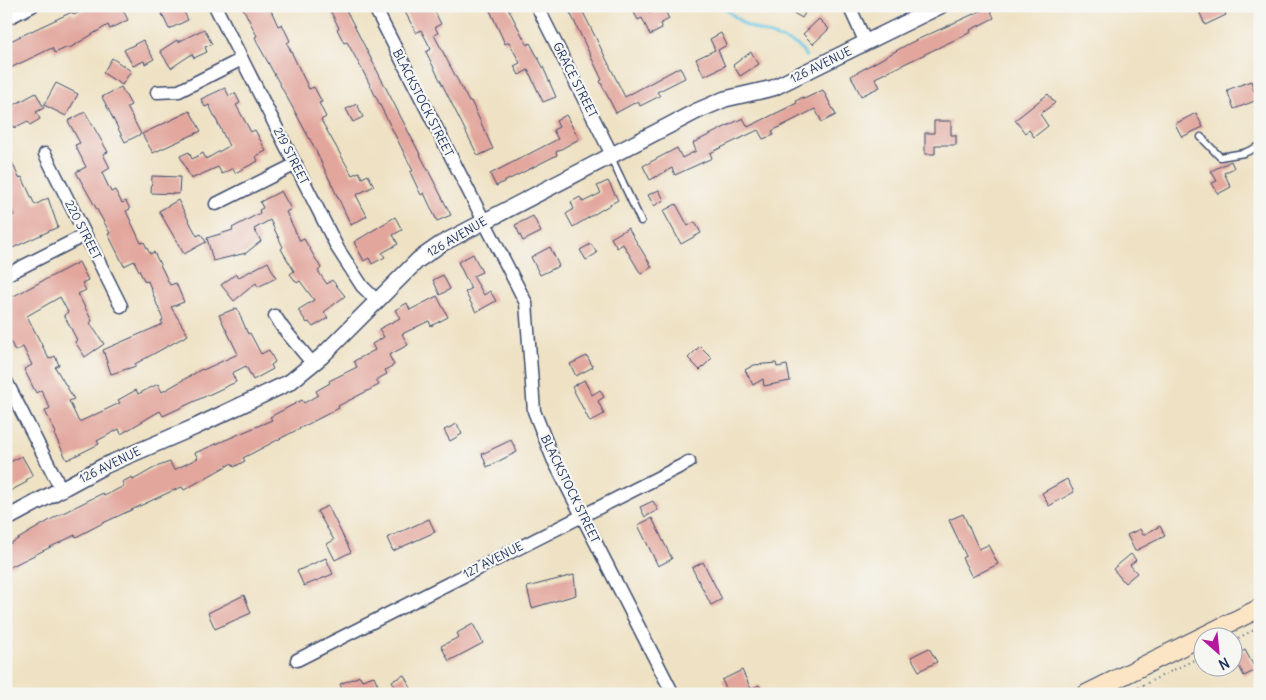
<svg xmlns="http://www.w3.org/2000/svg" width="1266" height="700" font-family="Delius,sans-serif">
	<rect width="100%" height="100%" fill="#f6f6f2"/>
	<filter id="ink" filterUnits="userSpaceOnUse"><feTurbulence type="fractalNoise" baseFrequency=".02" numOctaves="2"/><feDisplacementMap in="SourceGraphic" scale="10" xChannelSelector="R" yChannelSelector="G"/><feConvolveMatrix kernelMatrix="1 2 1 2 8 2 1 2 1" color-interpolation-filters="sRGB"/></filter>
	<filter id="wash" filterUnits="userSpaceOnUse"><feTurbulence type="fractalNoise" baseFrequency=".0096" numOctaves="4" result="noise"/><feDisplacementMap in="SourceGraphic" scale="20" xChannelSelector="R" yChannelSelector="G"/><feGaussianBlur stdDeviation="1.12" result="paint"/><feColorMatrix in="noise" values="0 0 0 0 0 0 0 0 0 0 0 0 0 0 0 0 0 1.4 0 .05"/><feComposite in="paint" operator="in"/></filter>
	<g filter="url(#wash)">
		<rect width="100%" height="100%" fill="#efe2c4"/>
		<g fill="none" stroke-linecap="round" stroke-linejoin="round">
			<path stroke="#65c5e3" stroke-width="3" d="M722 6 745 25 797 45 806 56"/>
		</g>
		<g id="blocks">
			<path fill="#e2a69c" d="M90 6H121L128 20 110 29 108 25 68 49V47L55 53 52 48 6 70V43L72 12 74 15Z
				M158 6H181L188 20 169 29Z
				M242 6H269L278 26 282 24 290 41 287 43 309 89 314 87 322 102 319 103 326 117 321 120 352 175 359 172 362 178 368 175 374 186 356 195 367 216 351 225 313 145 259 46 255 37 257 36Z
				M328 6H344L451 215 437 221 424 193 421 195 410 172 413 171 365 75 347 42 344 43 337 29 339 28Z
				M402 6H432L441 24 435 27 438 33 434 35 469 102 471 101 493 149 478 156 426 52 431 49 421 30 416 33Z
				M488 6H507L527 45 530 43 543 67 556 97 543 102 528 70 519 75 514 66 520 63 509 42 505 44Z
				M567 6H580L625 97 680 67 685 78 657 92 660 96 640 106 638 101 616 113 600 81 602 80Z
				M637 6H646L649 12 663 6 669 19 660 24 662 29 650 35 642 18 638 20 632 9Z
				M782 6H809L802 18Z
				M1197 6H1222L1226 15 1205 25Z
				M989 7 994 18 970 30 971 32 875 78 880 87 861 96 851 76 910 43Z
				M819 19 829 29 813 44 803 34Z
				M204 29 212 44 205 47 207 52 194 58 192 54 171 68 160 51 177 40 178 42Z
				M721 33 727 45 718 50 725 66 704 76 696 59 715 50 710 39Z
				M143 40 154 59 145 64 144 61 133 66 124 50Z
				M751 52 759 64 740 76 733 65Z
				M112 58 131 71 122 85 103 73Z
				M1251 81 1254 91 1260 89V99L1234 109 1227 90Z
				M56 83 78 94 66 116 44 105Z
				M121 87 131 105 127 107 141 134 125 142 102 97Z
				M225 88 229 96 235 93 240 103 236 105 251 132 255 130 266 151 256 156 258 161 235 173 233 168 222 174 218 167 191 179 180 156 189 152 192 159 203 153 206 159 229 146 209 105 205 107 201 99Z
				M823 90 836 115 822 122 815 109 772 131 774 135 763 139 758 130 710 153 712 158 675 175 672 168 650 180 643 166 677 148 682 158 696 151 693 143 743 118 748 127 797 103 796 101 803 97 804 99Z
				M36 93 44 108 36 112 40 119 30 125 28 121 14 128 13 125 6 129V95L12 106Z
				M1048 94 1055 103 1040 114 1048 126 1034 137 1029 130 1025 133 1015 120Z
				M357 104 363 117 353 122 346 109Z
				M190 111 201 131 153 153 142 134Z
				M85 112 108 152 103 154 110 168 102 173 111 192 115 190 122 203 126 201 130 209 126 211 141 243 144 242 150 254 154 252 170 285 176 283 184 302 171 307 188 335 135 364 136 366 111 374 103 350 163 324 161 321 163 320 148 281 145 282 134 261 124 266 108 234 110 233 76 172 86 167 75 145 80 143 68 121Z
				M1196 113 1203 127 1182 137 1175 124Z
				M566 115 579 139 556 152 557 155 496 186 490 174 558 139 553 130 559 127 556 121Z
				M934 121H951V135H956V145H935V154H925V133H934Z
				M1231 161 1234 168 1224 173 1231 187 1218 194 1212 183 1217 181 1211 171Z
				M12 162 19 178 22 177 35 205 48 198 58 227 6 251V220L14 215 6 198V165Z
				M152 176 180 177 179 194 151 193Z
				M608 181 618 200 573 227 566 214 574 209 571 202 580 197 583 202 601 193 597 186Z
				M659 190 664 200 654 206 648 195Z
				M281 191 291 209 286 212 300 241 304 239 321 268 318 271 327 284 332 280 345 296 324 312 328 318 313 327 309 322 307 323 298 310 314 300 300 281 297 283 290 274 294 271 281 249 283 247 270 220 254 229 261 241 246 253 213 261 207 238 233 230 232 228 260 213 259 210 263 208 260 202Z
				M178 200 197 236 201 234 206 242 184 254 159 211Z
				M676 204 688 226 695 222 701 233 681 244 663 211Z
				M533 216 541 232 523 241 515 225Z
				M395 217 402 230 393 235 398 244 382 253 385 257 372 264 369 258 364 261 354 242Z
				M628 228 652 267 641 274 623 244 617 248 611 238Z
				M591 244 597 253 586 260 580 250Z
				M550 247 559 266 540 275 531 257Z
				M473 254 482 272 473 276 484 295 490 291 496 301 476 312 465 292 471 289 458 262Z
				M79 262 88 280 82 283 86 290 78 294 92 321 90 323 104 344 85 357 75 342 77 340 64 315 68 312 60 297 27 316 49 359 55 356 59 365 55 367 74 399 69 401 79 422 120 403 118 400 136 390 138 394 158 384 162 392 202 369 203 370 238 354 219 315 237 308 248 334 250 333 261 354 269 350 275 362 271 365 273 369 253 380 246 366 232 373 236 382 163 416 160 411 121 434 119 429 97 441 99 444 67 460 54 434 56 433 45 411 50 408 41 390 36 393 24 369 32 365 23 347 15 351 6 332V300Z
				M268 262 276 278 258 287 256 283 234 301 221 285 236 274 239 277Z
				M443 275 450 289 440 295 433 280Z
				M437 296 448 317 431 326 429 321 402 334 408 345 389 355 394 365 385 370 387 374 376 380 379 385 338 406 339 408 243 458 245 461 234 467 232 463 184 490 182 487 172 491 101 524 76 537 75 535 6 569V546L57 516 103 493 104 496 124 486 122 482 132 477 133 480 156 467 170 462 174 470 198 458 195 453 272 420 270 417 302 400 304 403 318 395 316 391 330 383 329 381 357 367 354 361 375 350 372 344 384 337 379 329 400 318 395 310 407 303 410 310Z
				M700 346 712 358 700 370 688 358Z
				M587 356 593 367 576 376 570 364Z
				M776 363 777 367 787 365 790 381 764 386 763 379 753 385 745 370 754 365Z
				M584 380 592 395 600 390 604 397 598 401 604 414 590 422 572 387Z
				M457 424 462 434 450 441 444 430Z
				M511 440 517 452 487 467 482 454Z
				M22 456 33 476 26 480 27 482 6 493V464Z
				M1067 479 1074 492 1049 506 1042 493Z
				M653 501 658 510 645 517 640 507Z
				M328 506 351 552 335 560 327 544 334 540 317 511Z
				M963 514 979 549 988 545 998 564 972 577 962 558 966 556 949 520Z
				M652 518 672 559 658 566 638 525Z
				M429 519 435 532 393 551 387 538Z
				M1160 526 1165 536 1135 551 1127 535 1140 529 1143 535Z
				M1131 554 1136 560 1130 565 1137 573 1125 583 1113 569Z
				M326 558 333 574 304 586 297 571Z
				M703 562 722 599 711 605 692 568Z
				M574 575 576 595 532 608 527 587Z
				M244 595 251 613 215 629 208 613Z
				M473 624 483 643 449 661 441 646 459 637 457 633Z
				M929 648 937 662 919 671 911 657Z
				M1245 650 1256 670 1244 676 1234 656Z
				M742 670 751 689 759 685 764 694H729L722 680Z
				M404 675 414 694H399L392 681Z
				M360 676 362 680 374 676 380 690 370 694H344L340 684Z"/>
		</g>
	</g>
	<g filter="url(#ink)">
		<use href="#blocks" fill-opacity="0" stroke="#3b4a6d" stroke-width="1"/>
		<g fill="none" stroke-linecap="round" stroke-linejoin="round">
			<g stroke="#3b4a6d" stroke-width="9">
				<path id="service" d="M1201 137 1220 157 1244 153 1260 146
					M612 156 614 164 641 221"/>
			</g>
			<g stroke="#3b4a6d" stroke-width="15">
				<path id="minor" d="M215 6 338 249 362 286 376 300
					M374 6 526 303 534 411 553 459 673 694
					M537 6 612 155
					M849 6 866 43
					M6 19 32 6
					M157 92 179 91 242 59
					M45 154 121 306
					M216 204 296 164
					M6 275 85 235
					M275 316 283 328 313 364
					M6 381 61 489
					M297 660 689 462"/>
			</g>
			<g stroke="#3b4a6d" stroke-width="18">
				<path id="tertiary" d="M6 519 104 466 195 427 290 382 322 356 418 260 441 244 697 111 725 99 773 88 940 6"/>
			</g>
			<g stroke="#3b4a6d" stroke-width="20">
				<path id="secondary" d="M1086 694 1260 608"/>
			</g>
			<path stroke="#3b4a6d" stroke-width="2" stroke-dasharray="1 4" stroke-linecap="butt" d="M1234 640 1260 627
				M1125 694 1204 655"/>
			<use href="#service" stroke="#fff" stroke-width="6"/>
			<use href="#minor" stroke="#fff" stroke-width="12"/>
			<use href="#tertiary" stroke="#fff" stroke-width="15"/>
			<use href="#secondary" stroke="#fce5c4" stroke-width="18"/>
		</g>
	</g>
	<g text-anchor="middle" stroke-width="4.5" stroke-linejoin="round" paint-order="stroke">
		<g font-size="12" fill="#1b2f5e" stroke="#f6f6f2">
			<text transform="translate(821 65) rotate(-26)" y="4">126 AVENUE</text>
			<text transform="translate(575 80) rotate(63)" y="4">GRACE STREET</text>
			<text transform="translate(423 103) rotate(63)" y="4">BLACKSTOCK STREET</text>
			<text transform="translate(291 156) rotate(63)" y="4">219 STREET</text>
			<text transform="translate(83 230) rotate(63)" y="4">220 STREET</text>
			<text transform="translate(457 237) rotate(-30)" y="4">126 AVENUE</text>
			<text transform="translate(110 465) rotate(-26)" y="4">126 AVENUE</text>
			<text transform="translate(570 489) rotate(64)" y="4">BLACKSTOCK STREET</text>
			<text transform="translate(493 560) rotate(-27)" y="4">127 AVENUE</text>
		</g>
	</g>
	<rect width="1266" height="700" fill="none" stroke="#f6f6f2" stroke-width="25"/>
	<g transform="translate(1218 652) rotate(153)"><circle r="24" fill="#f6f6f2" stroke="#9ea6b7"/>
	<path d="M0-4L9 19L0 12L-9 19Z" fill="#b5179e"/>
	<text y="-8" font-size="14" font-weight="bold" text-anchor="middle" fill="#1b2f5e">N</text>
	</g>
</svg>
